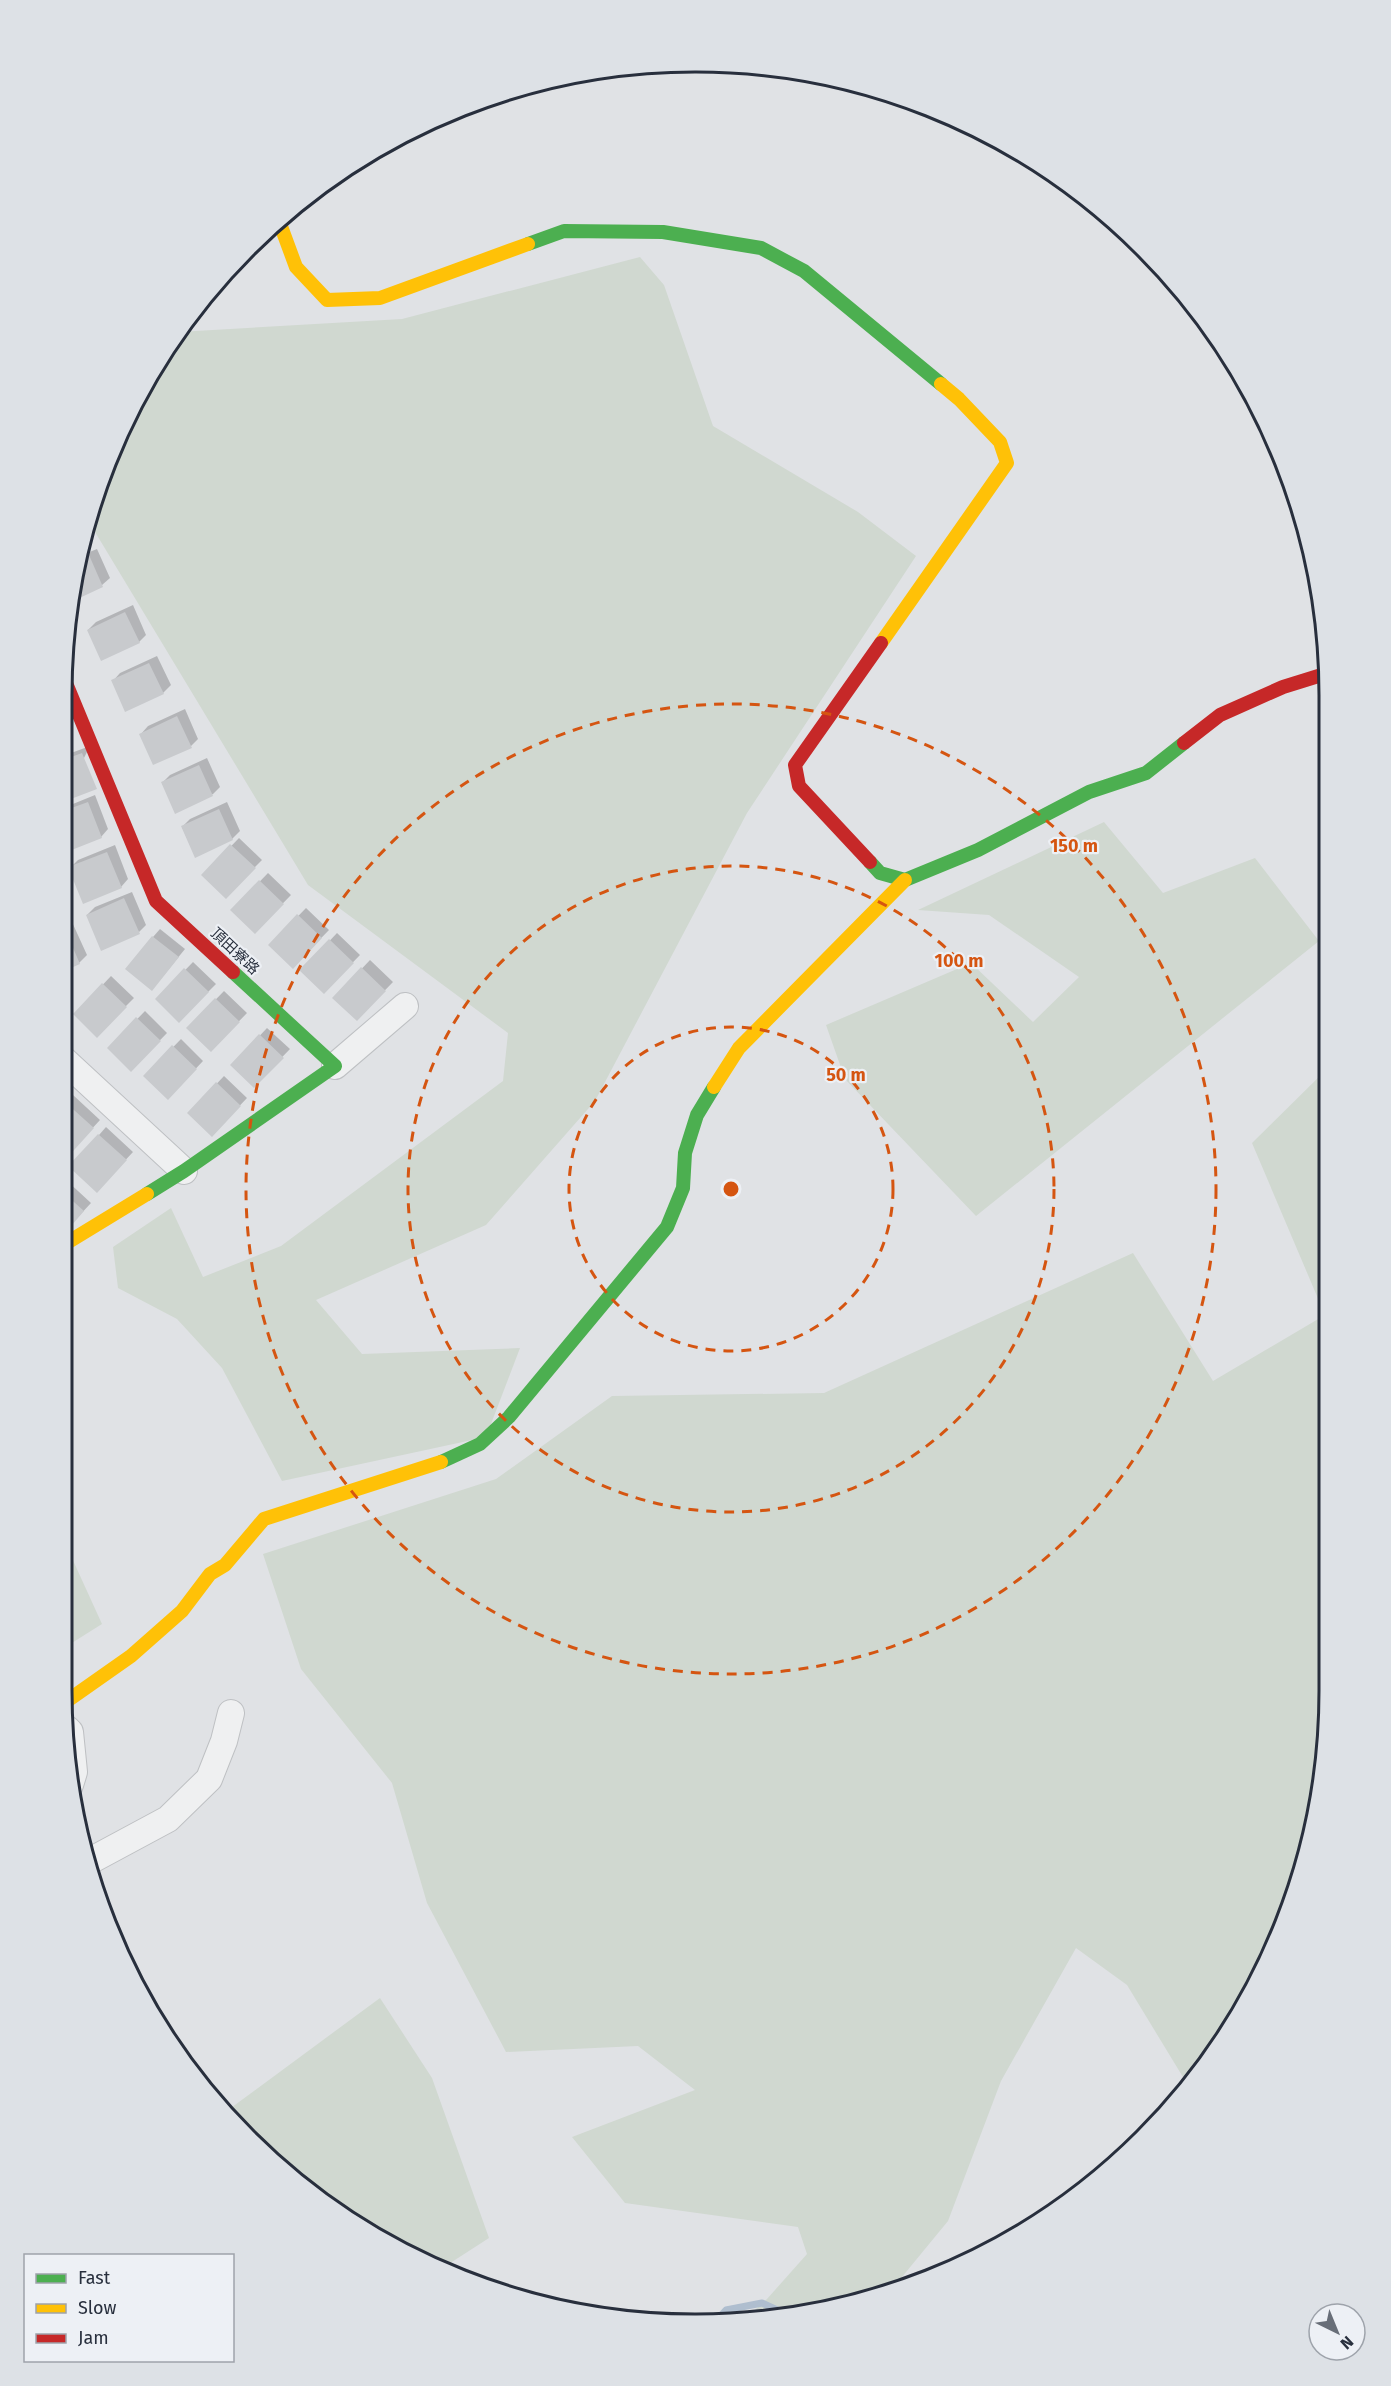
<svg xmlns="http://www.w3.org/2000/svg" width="1391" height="2386" font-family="'Fira Sans','Noto Sans TC',sans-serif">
	<rect width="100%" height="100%" fill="#e0e2e5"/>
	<path fill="#d0d8d0" d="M640 257 664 285 713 426 858 512 916 556 747 813 595 1101 486 1225 316 1300 362 1354 520 1348 486 1437 282 1481 222 1368 177 1319 118 1288 113 1247 171 1208 203 1277 281 1246 503 1081 508 1033 308 885 89 522 95 491 168 344 178 332 402 319Z
		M1104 822 1163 893 1255 858 1319 941 976 1216 845 1079 826 1025 971 963 1033 1022 1079 977 989 915 918 910Z
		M1328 1068V1732L1296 1895 1223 2042 1189 2087 1127 1985 1076 1948 1001 2081 948 2221 888 2294 819 2312 744 2320 767 2299 807 2254 798 2227 625 2203 572 2137 695 2090 638 2046 506 2052 427 1903 392 1783 301 1669 263 1554 496 1479 612 1396 824 1393 1133 1253 1213 1381 1325 1315 1252 1143Z
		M66 1545 102 1624 67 1646Z
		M380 1998 432 2078 489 2238 441 2269 415 2259 343 2217 247 2139 224 2113Z"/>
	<path fill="#0003" d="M97 549 110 578 102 585 74 599 82 555Z
		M133 605 146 635 139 642 88 630 96 622Z
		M157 656 171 685 163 693 113 681 120 673Z
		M185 709 198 739 191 746 141 734 148 726Z
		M63 731 68 743 63 748Z
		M90 746 63 800V756Z
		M207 758 220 787 213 794 176 812 162 783 170 775Z
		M95 795 108 829 101 837 64 852 63 808Z
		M227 802 240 831 232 839 195 856 182 827 190 819Z
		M239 838 262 860 226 896 203 875Z
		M115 845 128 879 121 887 70 868 78 860Z
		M268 873 291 895 255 932 232 910Z
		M132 892 146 925 139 932 87 915 95 907Z
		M64 897 69 910 64 915Z
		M306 908 329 930 293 967 270 945Z
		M72 922 87 955 79 963 64 970V925Z
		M160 929 185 949 159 981 153 937Z
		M337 933 360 955 324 992 302 970Z
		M370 960 393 982 357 1019 334 998Z
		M193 962 216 984 179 1021 157 999Z
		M111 976 134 998 97 1035 75 1014Z
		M224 991 247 1013 211 1050 188 1028Z
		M145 1011 167 1033 131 1070 109 1048Z
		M267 1028 290 1049 254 1086 232 1065Z
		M181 1039 203 1061 168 1098 145 1076Z
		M224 1076 247 1098 212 1135 189 1113Z
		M73 1095 100 1120 65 1158V1104Z
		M106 1127 133 1152 104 1183 99 1135Z
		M65 1179 91 1203 65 1231Z"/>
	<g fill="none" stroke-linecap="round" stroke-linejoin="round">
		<path stroke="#afbecf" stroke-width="7" d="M714 2323 726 2310 762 2303 788 2315"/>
	</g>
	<path fill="#c8cacd" d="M89 555 103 587 73 601 82 559Z
		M125 612 140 643 101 661 87 630Z
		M149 663 164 694 125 712 111 680Z
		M177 716 192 748 153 765 139 734Z
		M82 753 97 789 63 802V760Z
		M199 765 213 796 175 814 161 782Z
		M88 802 102 838 64 853 63 811Z
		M219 809 233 840 195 858 181 826Z
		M230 844 256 868 226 899 201 875Z
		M107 852 122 888 83 904 68 867Z
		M259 880 284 904 255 934 230 910Z
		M124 898 140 934 101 951 86 915Z
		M297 914 322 938 293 969 268 945Z
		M64 927 80 964 64 971Z
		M152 936 179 957 152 991 125 969Z
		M329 939 354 963 324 994 299 970Z
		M361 967 386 991 357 1021 332 998Z
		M184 968 209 992 179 1023 155 999Z
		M102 983 127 1007 97 1038 73 1014Z
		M215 998 240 1022 211 1052 186 1028Z
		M136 1017 161 1041 131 1072 107 1048Z
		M259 1034 284 1058 254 1088 230 1065Z
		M172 1045 197 1069 168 1100 143 1076Z
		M216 1082 241 1106 212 1137 187 1113Z
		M65 1102 94 1128 65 1160Z
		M98 1134 127 1160 97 1193 68 1166Z
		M65 1194 84 1211 65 1233Z"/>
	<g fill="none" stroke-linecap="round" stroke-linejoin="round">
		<g stroke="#bec0c3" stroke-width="28">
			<path id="street" d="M64 1060 184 1171
				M335 1066 405 1006
				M67 1729 70 1732 74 1772 70 1785
				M88 1862 168 1819 209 1779 224 1741 231 1713"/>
		</g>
		<use href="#street" stroke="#eff0f1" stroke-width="26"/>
		<path stroke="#4caf50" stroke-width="14" d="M528 244 564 231 663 232 761 248 804 271 941 384
			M870 862 880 873 905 880 978 850 1089 792 1146 773 1184 743
			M147 1194 184 1171 335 1066 233 972
			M441 1462 480 1444 509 1417 667 1227 683 1188 685 1153 697 1115 714 1087"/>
		<path stroke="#ffc107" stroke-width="14" d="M279 221 296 267 327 300 380 298 528 244
			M881 643 1007 463 1000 442 959 399 941 384
			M714 1087 739 1048 905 880
			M65 1244 147 1194
			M67 1701 131 1656 182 1611 210 1574 225 1565 264 1519 441 1462"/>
		<path stroke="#c62828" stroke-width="14" d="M63 676 156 901 233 972
			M1184 743 1220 715 1283 687 1328 673
			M870 862 799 786 795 765 881 643"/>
	</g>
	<g fill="none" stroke="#d55511" stroke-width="3" stroke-dasharray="10 8">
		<circle cx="731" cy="1189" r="162"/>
		<circle cx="731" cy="1189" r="323"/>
		<circle cx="731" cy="1189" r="485"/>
	</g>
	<g text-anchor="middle" stroke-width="4.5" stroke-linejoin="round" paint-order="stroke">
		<g font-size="15" fill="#282f3d" stroke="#edf0f5">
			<text transform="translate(235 951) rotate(43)" y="5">頂田寮路</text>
		</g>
	</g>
	<path d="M0 0H1391V2386H0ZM695 72H696A623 623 0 0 1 1319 695V1691A623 623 0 0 1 696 2314H695A623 623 0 0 1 72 1691V695A623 623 0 0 1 695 72Z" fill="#dde1e6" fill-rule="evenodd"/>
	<path fill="none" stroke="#282f3d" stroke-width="3" d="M695 72H696A623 623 0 0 1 1319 695V1691A623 623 0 0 1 696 2314H695A623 623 0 0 1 72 1691V695A623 623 0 0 1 695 72Z"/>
	<circle cx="731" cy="1189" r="9" fill="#d55511" stroke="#edf0f5" stroke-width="3"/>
	<g font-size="18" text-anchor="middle" font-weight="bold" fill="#d55511" stroke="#edf0f5" stroke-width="4.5" stroke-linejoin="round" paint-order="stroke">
		<text x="1074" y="852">150 m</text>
		<text x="959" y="967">100 m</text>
		<text x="846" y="1081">50 m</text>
	</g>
	<rect x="24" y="2254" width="210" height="108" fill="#edf0f5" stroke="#9ea3ab" stroke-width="1.5"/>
	<rect x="36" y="2274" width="30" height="9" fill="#4caf50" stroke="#9ea3ab" stroke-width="1.5"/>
	<text x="78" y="2284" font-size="18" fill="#282f3d">Fast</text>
	<rect x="36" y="2304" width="30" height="9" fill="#ffc107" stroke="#9ea3ab" stroke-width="1.5"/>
	<text x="78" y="2314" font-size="18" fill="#282f3d">Slow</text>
	<rect x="36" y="2334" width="30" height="9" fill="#c62828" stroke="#9ea3ab" stroke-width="1.5"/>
	<text x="78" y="2344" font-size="18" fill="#282f3d">Jam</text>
	<g transform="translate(1337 2332) rotate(137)"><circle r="28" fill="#edf0f5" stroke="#9ea3ab" stroke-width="1.5"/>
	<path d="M0-4.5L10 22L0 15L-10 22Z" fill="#686e78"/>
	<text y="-9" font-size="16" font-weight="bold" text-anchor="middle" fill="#282f3d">N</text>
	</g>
</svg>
